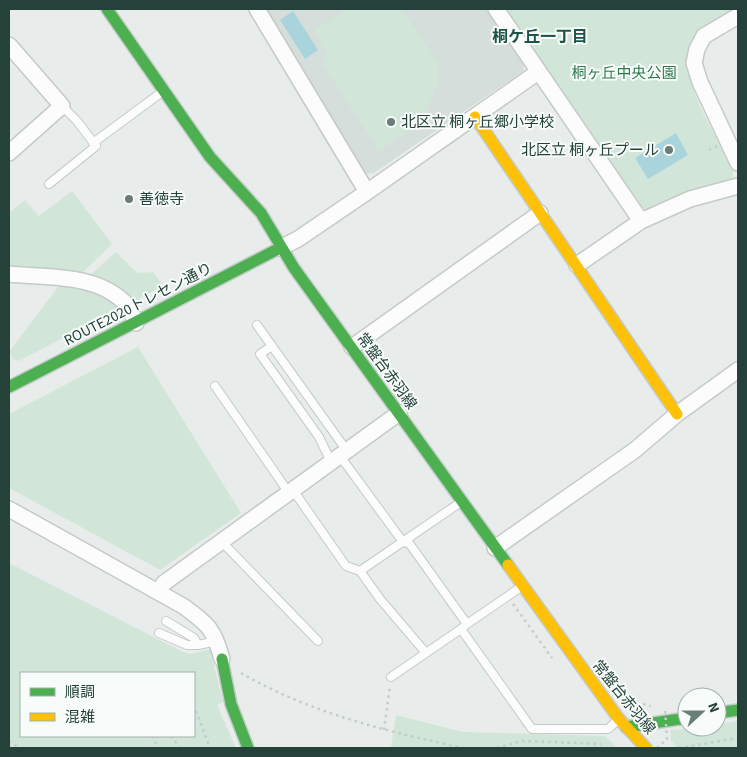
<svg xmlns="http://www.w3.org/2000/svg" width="747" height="757" font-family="'Source Sans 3','Noto Sans JP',sans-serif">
	<rect width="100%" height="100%" fill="#e8edeb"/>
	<path fill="#d6dedb" d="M264 9H488L524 63 523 71 374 173 364 174Z"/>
	<path fill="#d1e6d8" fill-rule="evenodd" d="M347 9H402L439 65 438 83 427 109 430 116 379 151 323 64 326 52 314 31Z
		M503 9H736C724 17 704 23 695 36 671 71 715 133 732 166L733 176 731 182 643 213Z
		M72 191 112 244 80 275 9 270V213L25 200 39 216Z
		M116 252 137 273 153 272 163 286 129 304 88 277Z
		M61 283 85 284 122 307 19 361 13 359 9 352Z
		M138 347 241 513 160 570 9 488V414Z
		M9 563 183 652 190 654 210 649 223 702 217 705 236 748H9ZM21 673H194V736H21Z
		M396 715 463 732 605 736 617 748H391Z
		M738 721V748H677L671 740 670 730 717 727V724Z"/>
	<path fill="#a9d4db" d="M293 11 318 50 305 59 280 20Z
		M676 133 688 155 648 179 635 158Z"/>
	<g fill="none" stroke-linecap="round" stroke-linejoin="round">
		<g stroke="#c5cac8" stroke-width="10">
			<path id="lane" d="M93 143 162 92
				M49 184 96 146 77 121 62 106
				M257 325 347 451
				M272 346 260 354 319 437 331 462
				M215 386 289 493
				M340 456 403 542 409 543 467 624 461 629 532 729H608L618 720
				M293 490 346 566 360 571 380 599 426 653
				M221 541 318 641
				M360 571 461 502
				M166 621 194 638 198 645 217 641
				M467 624 521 587
				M159 633 187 645H198
				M391 677 461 629"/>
		</g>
		<g stroke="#c5cac8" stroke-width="18">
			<path id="street" d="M257 9 367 192
				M496 9 641 221
				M738 16 704 36 697 49 694 63 700 82 738 163
				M9 45 62 106 9 153
				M280 248 298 239 367 192 538 72
				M577 265 641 221 690 199 738 186
				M9 274C48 278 98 273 127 305 131 310 133 317 136 323
				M352 347 540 213
				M9 509 183 606C208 624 214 629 222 659
				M495 548 635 450 677 414 738 370
				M158 592 164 583 399 413"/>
		</g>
		<g stroke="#c3cbc8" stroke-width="14">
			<path id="fast" d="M107 9 210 157 261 213 294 268 508 565
				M9 387 280 248
				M222 659 231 704 248 748
				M717 713 738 710
				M626 727 687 718"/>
		</g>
		<g stroke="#c3cbc8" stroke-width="14">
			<path id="slow" d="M475 117 677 414
				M508 565 619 719 646 748"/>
		</g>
		<path stroke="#c3ccca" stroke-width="2.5" stroke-dasharray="2.5 4" stroke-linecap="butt" d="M709 150 717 146
			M513 604 552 658
			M241 673C310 713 386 731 463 748
			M638 708 643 704 651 706
			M196 711 210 748
			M384 730 390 686
			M152 736 158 748
			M171 736 180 748
			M9 741 20 748
			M497 748 522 741 601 744
			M679 748 738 738"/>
		<use href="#lane" stroke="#fcfcfc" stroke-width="8"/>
		<use href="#street" stroke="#fcfcfc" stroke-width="15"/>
		<use href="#fast" stroke="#4caf50" stroke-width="11"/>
		<use href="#slow" stroke="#ffc107" stroke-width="11"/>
		<path stroke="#c3ccca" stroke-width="2.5" stroke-dasharray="2.5 4" stroke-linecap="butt" d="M657 748 667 739 665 709"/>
	</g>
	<g fill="#697e78" stroke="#f7fbf9" stroke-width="2">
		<circle cx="391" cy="122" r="5"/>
		<circle cx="669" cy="150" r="5"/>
		<circle cx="129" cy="199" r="5"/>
	</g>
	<g text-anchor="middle" stroke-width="4" stroke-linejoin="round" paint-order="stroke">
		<g font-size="15" fill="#2d7a4b" stroke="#f7fbf9">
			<text x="624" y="78">桐ヶ丘中央公園</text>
		</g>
		<g font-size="15" fill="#24423a" stroke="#f7fbf9" text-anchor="start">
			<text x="401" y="127">北区立 桐ヶ丘郷小学校</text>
			<text x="659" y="155" text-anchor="end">北区立 桐ヶ丘プール</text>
			<text x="139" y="204">善徳寺</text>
		</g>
		<g font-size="15" fill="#24423a" stroke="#f7fbf9">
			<text transform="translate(138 304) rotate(-27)" y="5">ROUTE2020トレセン通り</text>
			<text transform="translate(387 371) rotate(54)" y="5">常盤台赤羽線</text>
			<text transform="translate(624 697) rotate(51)" y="5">常盤台赤羽線</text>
		</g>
		<g font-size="16" font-weight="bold" fill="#1f5548" stroke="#f7fbf9">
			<text x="540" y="42">桐ケ丘一丁目</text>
		</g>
	</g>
	<rect width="747" height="757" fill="none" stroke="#24423a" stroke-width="20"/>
	<rect x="20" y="672" width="175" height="65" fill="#f7fbf9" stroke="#a3b1ad"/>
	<rect x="30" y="688" width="25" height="8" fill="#4caf50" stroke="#a3b1ad"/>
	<text x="65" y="697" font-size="15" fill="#24423a">順調</text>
	<rect x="30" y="713" width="25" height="8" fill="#ffc107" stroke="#a3b1ad"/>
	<text x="65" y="722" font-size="15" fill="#24423a">混雑</text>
	<g transform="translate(702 712) rotate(69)"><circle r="24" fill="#f7fbf9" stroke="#a3b1ad"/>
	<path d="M0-4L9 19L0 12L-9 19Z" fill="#697e78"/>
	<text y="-8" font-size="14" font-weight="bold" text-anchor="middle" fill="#24423a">N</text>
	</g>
</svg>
